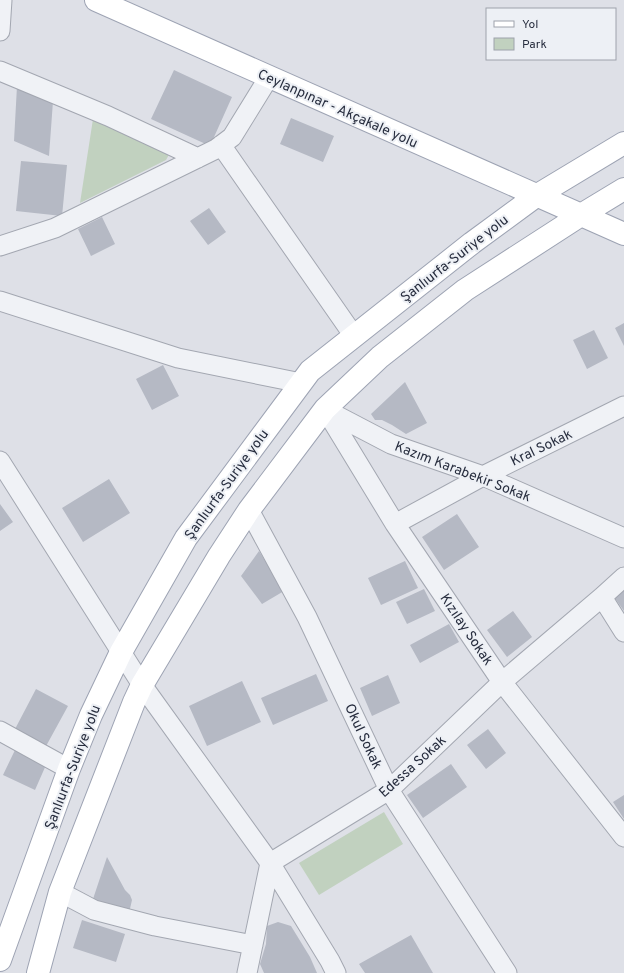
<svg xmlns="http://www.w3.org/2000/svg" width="624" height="973" font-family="Overpass,sans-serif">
	<rect width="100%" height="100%" fill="#dee0e7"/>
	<path fill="#c1d1bf" d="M93 119 171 151 166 160 80 203Z
		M384 812 403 844 319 895 299 863Z"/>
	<path fill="#b5b9c4" d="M174 70 232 97 210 146 151 119Z
		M17 86 53 101 49 156 14 141Z
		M291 118 334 136 323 162 280 144Z
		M21 161 67 165 62 216 16 211Z
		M209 208 226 232 208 245 190 221Z
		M102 217 115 244 91 256 78 229Z
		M624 323V346L615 328Z
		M594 330 608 358 587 369 573 340Z
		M163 365 179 396 152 410 136 379Z
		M405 382 427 423 406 434 392 425 382 420H375L371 414Z
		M109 479 130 513 83 542 62 508Z
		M0 504 13 522 0 531Z
		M457 514 479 547 444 570 422 537Z
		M259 551 284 591 262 604 241 576Z
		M405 561 418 588 381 605 368 578Z
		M424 589 435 611 407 624 396 602Z
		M624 590V611L614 597Z
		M513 611 532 637 507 657 487 630Z
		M449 624 459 642 420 663 410 645Z
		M316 674 328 701 273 725 261 698Z
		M388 675 400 703 372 716 360 688Z
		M242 681 261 722 207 746 189 706Z
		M36 689 68 706 45 748 14 731Z
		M488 729 506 753 486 769 467 745Z
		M15 750 46 765 35 790 3 775Z
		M451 764 467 787 423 818 407 795Z
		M624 795V819L613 802Z
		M107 857 125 890 130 895 132 900 129 913 92 902Z
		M82 920 125 934 116 962 73 948Z
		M278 922 291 926 310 957 317 973H264L260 964 266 944 267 926Z
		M411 935 433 973H365L359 964Z"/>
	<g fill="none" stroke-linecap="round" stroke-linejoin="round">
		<g stroke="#a3a7b1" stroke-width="21">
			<path id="minor" d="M0 31 2 0
				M0 71 108 116 198 158
				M221 145 354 336
				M0 246 55 228 216 149 232 137 269 77
				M0 301 178 358 301 383
				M325 409 395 524 502 682 624 837
				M326 410 391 444 483 476 624 538
				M0 461 142 685 270 863 330 961 336 973
				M249 510 307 617 389 790 507 973
				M395 524 483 476 624 406
				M602 597 624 632
				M0 731 69 769
				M60 892 94 910 155 926 253 945
				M247 973 270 863 389 790 502 682 602 597 624 577"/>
		</g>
		<g stroke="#9da3b3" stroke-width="24">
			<path id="major" d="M96 0 624 234
				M0 960 69 769 91 715 121 652 186 538 310 371 472 243 536 196 624 143
				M38 973 60 892 134 702 142 685 219 556 249 510 325 409 380 357 465 290 581 215 624 189"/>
		</g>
		<use href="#minor" stroke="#f0f2f6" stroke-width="19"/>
		<use href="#major" stroke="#fff" stroke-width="22"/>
	</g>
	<g text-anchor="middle" stroke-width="4" stroke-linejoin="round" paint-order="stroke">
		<g font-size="14" fill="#272d3e" stroke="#edf0f5">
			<text transform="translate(338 108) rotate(24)" y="5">Ceylanpınar - Akçakale yolu</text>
			<text transform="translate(454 258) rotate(-38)" y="5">Şanlıurfa-Suriye yolu</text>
			<text transform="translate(541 447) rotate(-26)" y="5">Kral Sokak</text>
			<text transform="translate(463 471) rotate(21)" y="5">Kazım Karabekir Sokak</text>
			<text transform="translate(226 484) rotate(-54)" y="5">Şanlıurfa-Suriye yolu</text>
			<text transform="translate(467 629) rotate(56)" y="5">Kızılay Sokak</text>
			<text transform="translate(364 736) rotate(65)" y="5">Okul Sokak</text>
			<text transform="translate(412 766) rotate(-42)" y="5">Edessa Sokak</text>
			<text transform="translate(72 767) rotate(-69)" y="5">Şanlıurfa-Suriye yolu</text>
		</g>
	</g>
	<rect x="486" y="8" width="130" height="52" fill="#edf0f5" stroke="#9ea2ac"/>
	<rect x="494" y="21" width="20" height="6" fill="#ffffff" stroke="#9ea2ac"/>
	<text x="522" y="28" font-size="12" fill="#272d3e">Yol</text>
	<rect x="494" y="38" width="20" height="12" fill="#c1d1bf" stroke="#9ea2ac"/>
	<text x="522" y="48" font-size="12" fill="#272d3e">Park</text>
</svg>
